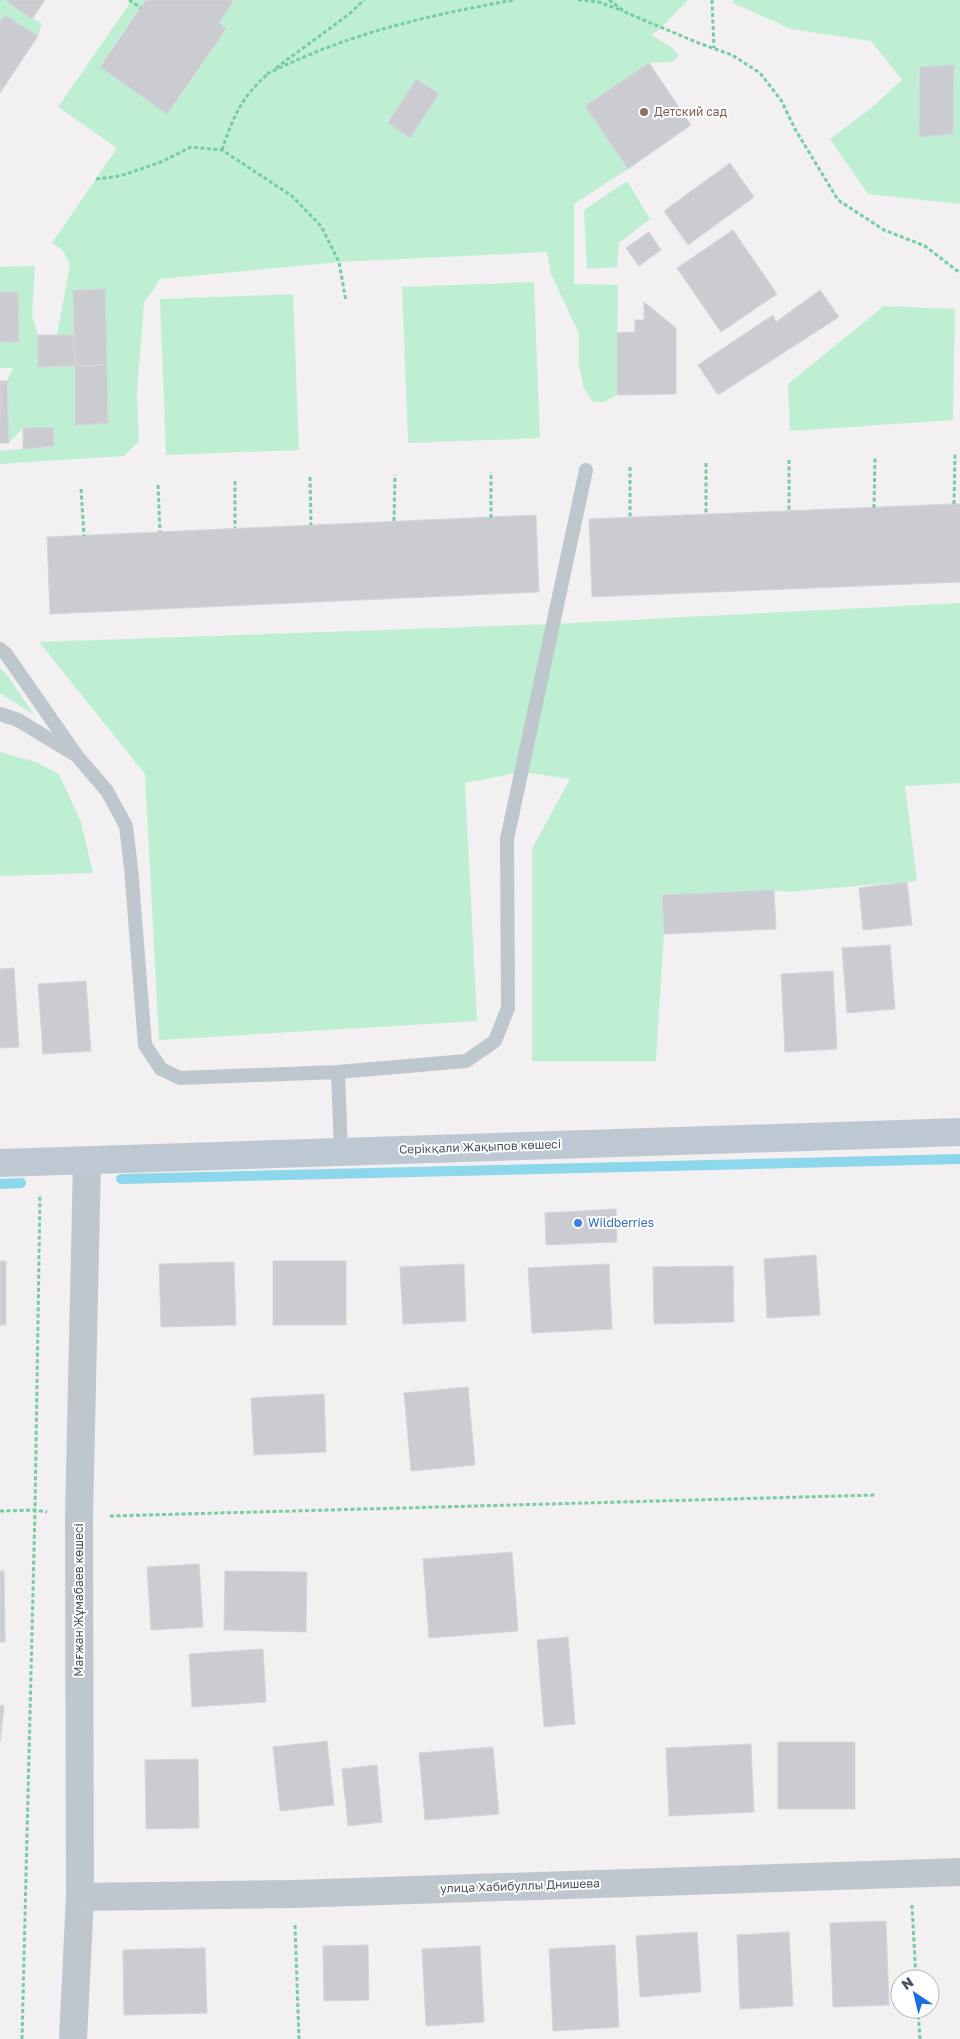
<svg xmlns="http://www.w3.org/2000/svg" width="960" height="2039" font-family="'Golos Text',sans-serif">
	<rect width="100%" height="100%" fill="#f2f0f0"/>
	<path fill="#bfefd2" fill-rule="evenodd" d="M0 0H5L42 24 38 36 5 15 0 22Z
		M132 0H146L100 67 167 113 226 29 219 23 234 0H688L661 28 651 35 671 47 679 55 673 62 649 63 585 106 628 169 574 204V284L618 285 617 395 604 402H593L584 389 579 366V334L551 274 547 252 339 262 160 279 144 303 137 392 139 441 124 456 0 464V451L54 446 53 427 23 428 9 443 7 381 13 368H0V342H19L18 292H0V267L35 266 32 316 38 335V367L75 366V424L108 423 105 289 73 290 74 335H57L70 264 63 251 52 243 117 148 58 107Z
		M733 0H960V204L868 194 830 139 870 109 902 80 871 41 791 29 733 3ZM954 66 953 134 919 137 920 67Z
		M627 181 650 219 619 243 617 267 587 269 584 210Z
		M534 282 540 438 408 443 402 287Z
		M293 294 299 450 166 455 160 299Z
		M884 306 955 309 953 420 790 431 788 384Z
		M960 603V783L905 786 917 881 786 892 774 890 662 896 664 934 656 1061H532V849L570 779 521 772 465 783 477 1021 159 1040 145 774 39 642 553 624Z
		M0 668 7 675 34 715 0 693Z
		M0 752 36 762 59 774 81 822 93 873 0 876Z"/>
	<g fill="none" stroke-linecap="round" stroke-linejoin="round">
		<path stroke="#8cd7eb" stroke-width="10" d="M121 1179 960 1159
			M0 1184 21 1183"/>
	</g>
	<path fill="#caccd2" stroke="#d4d6db" d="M5 0H45L32 19Z
		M146 0H234L219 23 226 29 167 114 100 67Z
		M5 15 38 36 0 93V22Z
		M649 63 691 125 628 169 585 106Z
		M954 65 953 134 919 137 920 67Z
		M416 79 439 94 410 138 388 123Z
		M730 163 754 197 688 245 664 211Z
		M733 230 777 294 721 332 677 268Z
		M649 232 661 250 639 266 626 248Z
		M105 289 107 365 75 366 73 290Z
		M820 290 839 317 718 395 698 365 773 315 776 322Z
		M0 292H18L19 342H0Z
		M644 302 676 328V394L617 395V333L635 332V320H644Z
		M38 335H74L75 366 38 367Z
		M107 365 108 423 75 425V366Z
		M0 381H7L9 443H0Z
		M53 427 54 446 23 449V428Z
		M954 504H960V582L592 597 589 519Z
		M536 515 539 592 50 614 47 537Z
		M907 882 912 925 863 930 859 888Z
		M774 890 776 929 664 934 662 895Z
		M890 945 895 1009 847 1013 842 948Z
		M14 968 19 1047 0 1048V969Z
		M833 971 837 1049 785 1052 781 974Z
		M86 981 91 1051 43 1054 38 984Z
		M616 1209 617 1242 546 1245 545 1213Z
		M816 1255 820 1315 767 1318 764 1259Z
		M0 1261H6V1325H0Z
		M273 1261H346V1325H273Z
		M234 1262 236 1325 161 1327 159 1264Z
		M464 1264 466 1321 403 1324 400 1267Z
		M609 1264 612 1329 532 1333 528 1268Z
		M733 1266 734 1322 654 1324 653 1267Z
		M468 1387 475 1465 411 1471 404 1393Z
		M324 1394 326 1452 254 1455 251 1398Z
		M512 1552 518 1631 429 1638 423 1559Z
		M199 1564 203 1627 151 1630 147 1567Z
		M0 1571H4L5 1642H0Z
		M225 1571 307 1572 306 1632 224 1630Z
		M568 1637 575 1724 544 1727 537 1640Z
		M263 1649 266 1702 192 1707 189 1654Z
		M0 1705 4 1706 0 1742Z
		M327 1741 334 1805 280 1811 273 1747Z
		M778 1742H855V1809H778Z
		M751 1744 754 1812 669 1816 666 1748Z
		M493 1747 499 1814 425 1820 419 1753Z
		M198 1759 199 1828 146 1829 145 1760Z
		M377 1765 382 1822 348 1826 342 1769Z
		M886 1921 889 2005 833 2007 830 1923Z
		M697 1932 701 1992 640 1997 636 1936Z
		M789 1932 793 2006 740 2009 737 1935Z
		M368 1945 369 2000 324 2001 323 1946Z
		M615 1945 619 2027 553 2031 549 1949Z
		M480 1946 484 2022 426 2026 422 1949Z
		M205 1948 207 2013 124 2015 123 1950Z"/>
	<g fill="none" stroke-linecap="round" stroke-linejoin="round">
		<path stroke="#77cda3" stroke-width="3" stroke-dasharray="4 2.5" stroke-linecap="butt" d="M129 0 141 8
			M578 0 599 2 623 11
			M609 0 627 13 696 42 732 55 760 73 781 100 795 129 838 200 884 230 925 246 960 273
			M712 0 714 48
			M276 68 348 15 364 0
			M267 74C349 33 425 16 514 0
			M222 150C233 117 242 96 269 73
			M96 179 120 176 161 162 191 147 222 150 292 196 321 226 339 262 346 301
			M789 460V511
			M706 463V515
			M630 467V518
			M310 477 311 525
			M235 481V528
			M158 485 160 532
			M81 489 84 536
			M954 504 955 454
			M874 508 875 456
			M491 518V472
			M394 521 395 475
			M0 1511 35 1510 47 1512
			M110 1516 876 1495
			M912 1905 916 1979
			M295 1925 299 2039
			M918 2009 920 2039
			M22 2039 35 1510 40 1194"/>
		<path stroke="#bec7ce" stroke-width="14" d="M0 649 6 654 77 756 107 791 126 826 131 868 145 1045 161 1069 180 1078 338 1072 341 1152
			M0 714 18 720 74 754
			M338 1072 466 1061 495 1041 508 1008 507 839 586 470"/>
		<path stroke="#bec7ce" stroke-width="28" d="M80 1897 294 1894 960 1872
			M73 2039 80 1897 79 1517 87 1161"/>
		<path stroke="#bec8d3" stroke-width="28" d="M0 1163 960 1132"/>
	</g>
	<circle fill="#8d6e63" stroke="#fff" stroke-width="2" cx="644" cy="112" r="5"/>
	<circle fill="#3f7fe0" stroke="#fff" stroke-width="2" cx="578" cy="1223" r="5"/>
	<g text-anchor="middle" stroke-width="4" stroke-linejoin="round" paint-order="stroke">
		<g font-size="12" fill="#785e54" stroke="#fff" text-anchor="start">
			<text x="654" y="116">Детский сад</text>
		</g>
		<g font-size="12" fill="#48535d" stroke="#fff">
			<text transform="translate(480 1147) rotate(-2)" y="4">Серікқали Жақыпов көшесі</text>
			<text transform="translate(79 1600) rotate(-90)" y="4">Мағжан Жұмабаев көшесі</text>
			<text transform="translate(520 1886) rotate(-2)" y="4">улица Хабибуллы Днишева</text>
		</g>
		<g font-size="12" fill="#366cbe" stroke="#fff" text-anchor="start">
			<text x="588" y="1227">Wildberries</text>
		</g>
	</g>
	<g transform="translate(915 1994) rotate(325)"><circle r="24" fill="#ffffff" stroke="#b6babe"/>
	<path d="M0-4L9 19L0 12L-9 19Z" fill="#1b6fe1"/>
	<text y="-8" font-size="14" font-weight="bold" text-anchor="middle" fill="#48535d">N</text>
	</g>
</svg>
